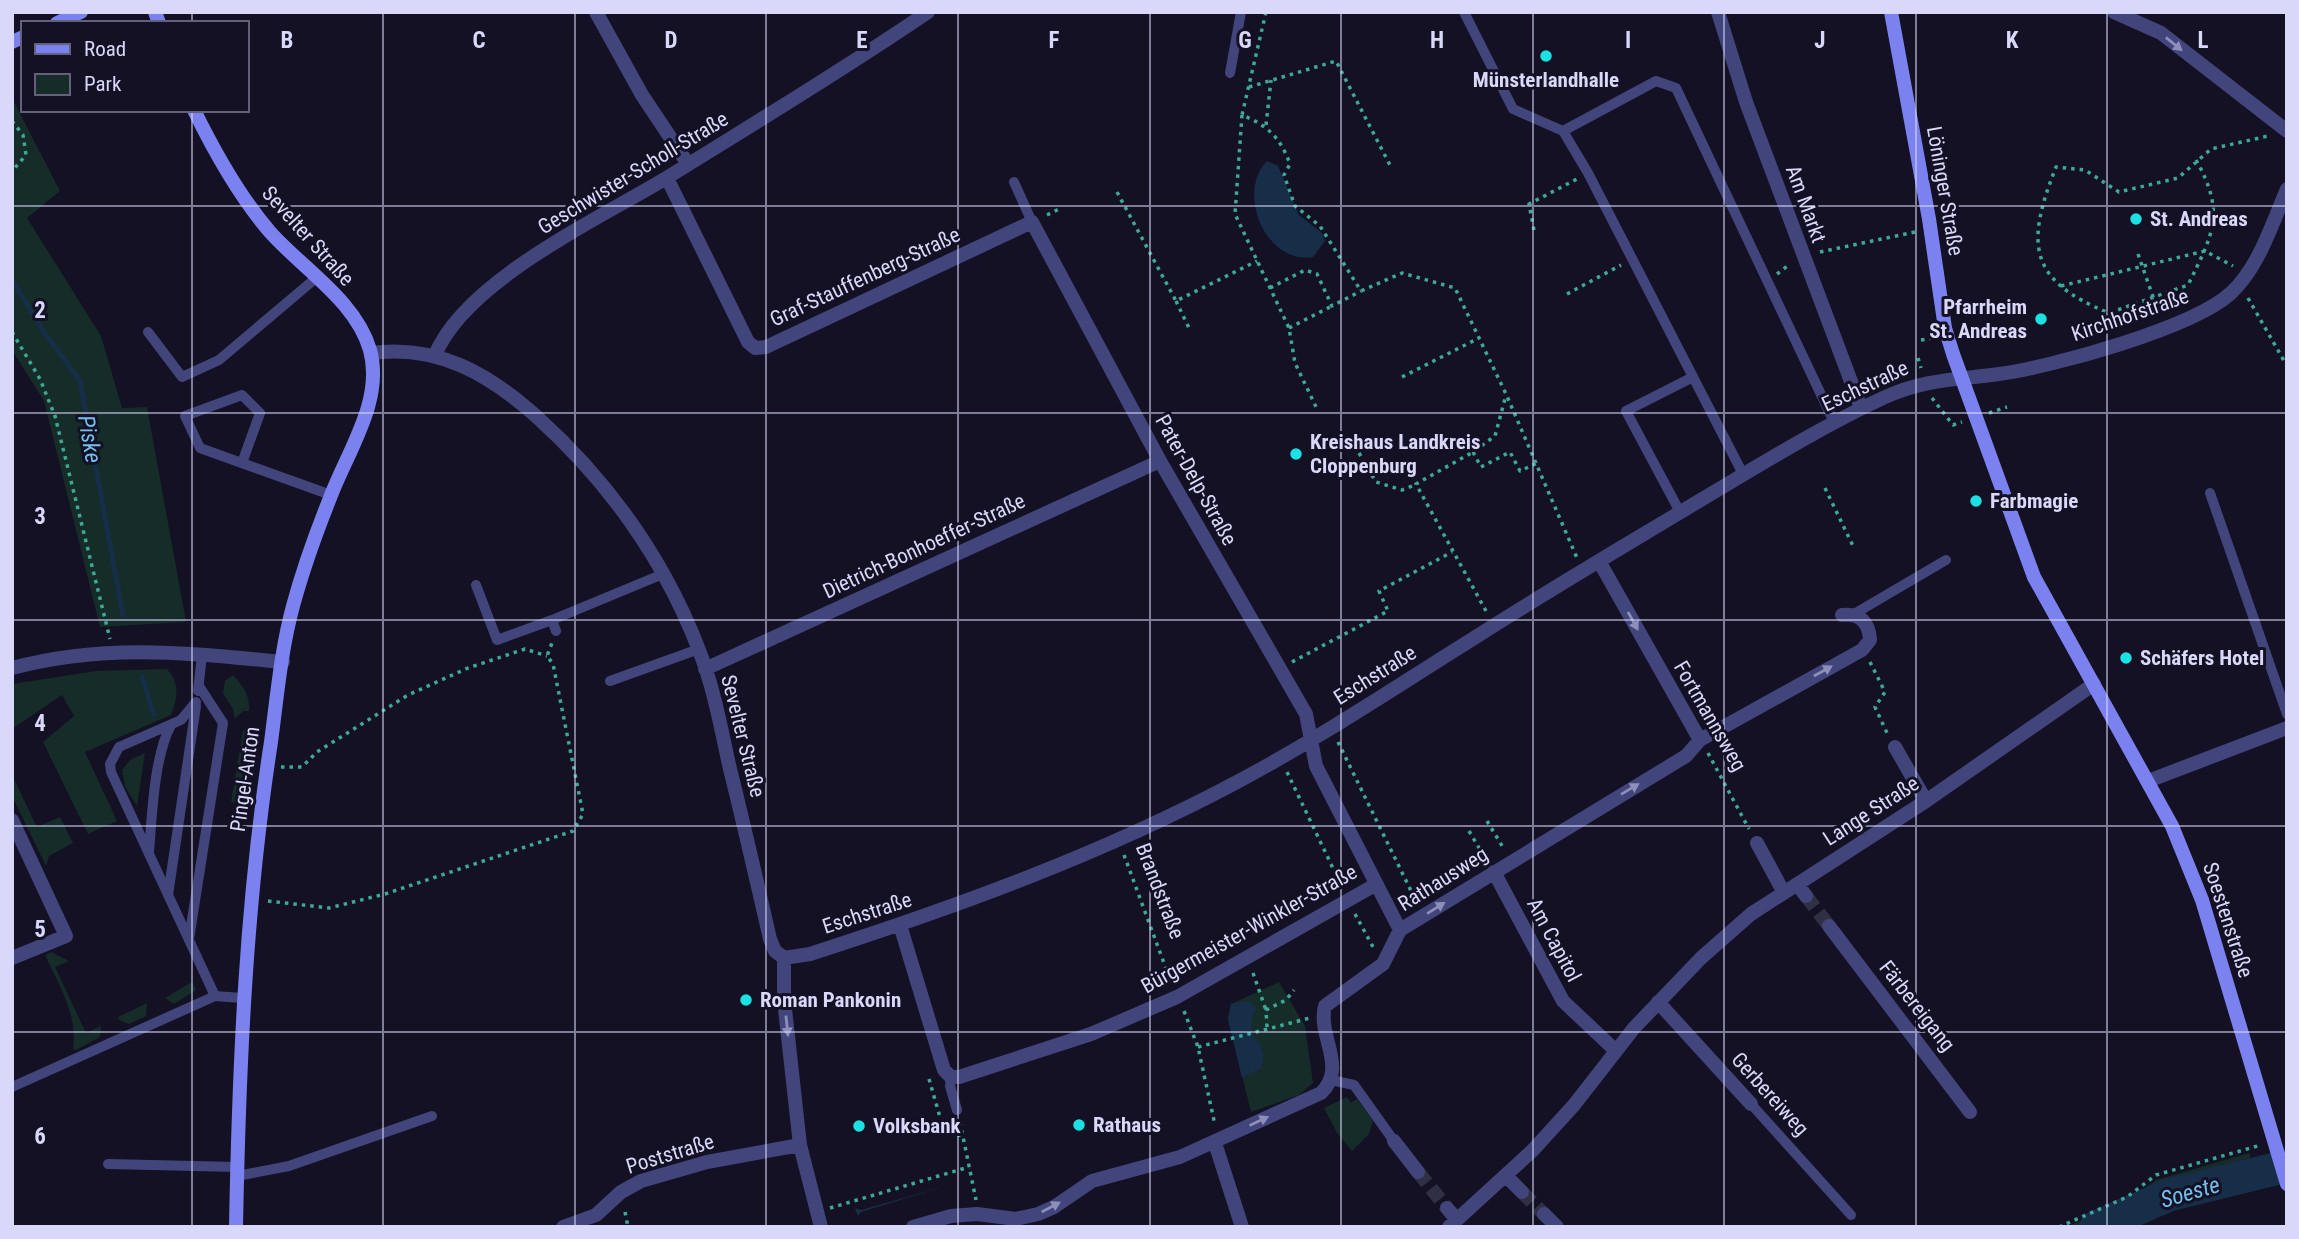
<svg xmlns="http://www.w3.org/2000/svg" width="2299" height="1239" font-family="'Roboto Condensed',sans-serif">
	<rect width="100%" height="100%" fill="#131123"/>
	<path fill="#152c29" d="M12 98 60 191 27 218 101 336 122 408 147 407 186 622 100 627 44 401 12 350Z
		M167 669C180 683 178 698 171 715L85 752 117 821 88 834 43 742 74 716 62 695 12 729V684L96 671Z
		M233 675C243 687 250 694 249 711H243L235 719 233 709 223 693 225 681Z
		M243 730 251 732 239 804 231 802Z
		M145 753 137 806 125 787 122 770 130 760Z
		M12 775 37 827 60 817 73 843 49 856 46 866 12 796Z
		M51 952 69 961 55 967 86 1033 101 1026 100 1037 76 1050 73 1049C78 1015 59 985 45 955Z
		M192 982 196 990 174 1004 165 998Z
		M1279 982 1305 1026 1313 1083 1299 1095 1251 1112 1228 1019 1231 1004Z
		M147 1003 146 1016 129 1024 119 1020 118 1017Z
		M1347 1097 1351 1103 1357 1099 1373 1121 1369 1134 1352 1151 1337 1133 1324 1108Z
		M2249 1153 2253 1168 2167 1191 2087 1227H2067L2133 1196 2156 1180Z"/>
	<path fill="#162e48" d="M1267 161 1278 166 1299 215 1322 233 1325 241 1313 257C1267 265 1235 194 1267 161Z
		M1250 1001 1256 1008C1241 1048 1272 1037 1261 1068L1242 1078 1228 1019 1231 1004Z
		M946 1186 861 1212 858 1216 855 1208 861 1210Z"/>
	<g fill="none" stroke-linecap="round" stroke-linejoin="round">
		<path stroke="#162e48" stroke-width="5" d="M12 280 44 332 80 381 123 615
			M142 677 154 715"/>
		<path stroke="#162e48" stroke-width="33" d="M2096 1227 2169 1195 2287 1166"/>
		<path stroke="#312f43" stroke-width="14" stroke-dasharray="14 7" stroke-linecap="butt" d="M1806 896 1829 926
			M1418 1172 1447 1208
			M1522 1192 1544 1214"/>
		<path stroke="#3ea898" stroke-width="3.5" stroke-dasharray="3.5 5" stroke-linecap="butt" d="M1266 12 1242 115C1268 126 1280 137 1290 164L1284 175 1295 206 1320 226 1361 291 1402 273 1455 288 1506 394 1577 558
			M1249 87 1336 61 1392 169
			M1242 115 1235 214 1289 328 1295 363 1318 411
			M12 121 23 135 26 155 13 170
			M1266 125 1271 80
			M2196 160C2226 213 2213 234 2188 285L2109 313C2027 280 2026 243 2056 167L2085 170 2119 192 2178 178 2211 149 2268 136
			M1117 192 1176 301 1257 261
			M1047 215 1061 208
			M1534 230 1529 204 1577 179
			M1820 252 1915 232
			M2138 254 2159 314
			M1777 274 1790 264
			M2061 286 2205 251 2233 266
			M1270 288 1305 270 1317 274 1332 306 1361 291
			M1567 294 1621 265
			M2248 298 2287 366
			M1176 301 1189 328
			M1289 328 1332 306
			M12 332 40 379 55 416 110 639
			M1961 333 1971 331
			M1921 340 1933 338
			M1918 358 1921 368
			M1402 377 1479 338
			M1932 398 1953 425 1962 422
			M1989 413 2007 407
			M1473 452 1481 467 1510 452 1520 471 1537 463
			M1359 453 1376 482 1402 490 1415 485
			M1825 488 1853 546
			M1486 611 1416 484 1473 452 1495 436 1506 395
			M1292 662 1388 611 1379 591 1452 552
			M1870 662 1885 692 1875 707 1887 733
			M1338 742 1416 901
			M1708 753 1749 829
			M281 767H302L317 752 408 695 468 668 525 649 547 656
			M1287 772 1341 885
			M1487 821 1504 849
			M1469 831 1485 858
			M1124 855 1171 982
			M268 901 329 908 385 894 573 831 583 814 553 664 547 656 552 643
			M1355 914 1373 947
			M1253 973 1266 1010
			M1184 1011 1198 1047 1215 1125
			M1267 1027 1266 1010 1286 1000 1294 990
			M1198 1047 1310 1018
			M929 1079 944 1131 962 1136
			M960 1122 976 1200
			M830 1208 969 1167
			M625 1212 628 1227
			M2059 1227 2127 1197 2156 1175 2261 1145"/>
		<path stroke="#42457c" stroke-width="10" d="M1464 12 1513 109 1563 131 1588 173 1743 474
			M1230 73 1241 12
			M1563 131 1656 81 1676 88 1834 422
			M1014 182 1032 222
			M148 332 182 377 219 360 316 278
			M242 463 260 413 242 395 185 416 200 448 331 495
			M2210 493 2287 714
			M1680 512 1626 411 1693 377
			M476 585 497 640 552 620
			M1854 614 1946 560
			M556 631 552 620 663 574
			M610 681 699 649
			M198 691 202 655
			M196 702 181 720 119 747 110 764 111 772 215 996 242 998
			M149 852C152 816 154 756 171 725
			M168 895 196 706
			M189 939 223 723 199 686
			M951 1077 950 1086 957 1110
			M1331 1080 1354 1085 1394 1141
			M12 1087 215 996
			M1751 1104 1851 1215
			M108 1164 237 1167
			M237 1176 289 1166 432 1116"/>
		<path stroke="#42457c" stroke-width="14" d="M596 12 642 95 688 164
			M1718 12 1746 102 1861 408
			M2114 12 2161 33 2287 131
			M667 178 748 342 755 348 766 347 1032 222 1160 461 1306 714 1316 766 1400 930
			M371 353C438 344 489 374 537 417 609 482 664 559 699 650 714 688 721 729 730 769 744 825 757 882 770 939L775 951 784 958
			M435 355C466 280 599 219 668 177 755 123 843 70 928 12
			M1599 561 1700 740
			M12 668C106 643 188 653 283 662
			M705 669 1160 461
			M1895 747 1926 801
			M2148 781 2287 728
			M12 820 66 936 12 958
			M1757 843 1784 893
			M1494 872 1563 1001 1616 1051
			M1797 884 1806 896
			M900 925 944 1070 951 1077H959L1091 1034 1177 997 1375 885
			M1829 926 1970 1112
			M784 958 810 954C956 907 1102 854 1237 782 1318 739 1394 688 1471 640 1547 591 1626 545 1704 498 1763 463 1821 427 1883 398 1924 379 1955 380 1999 374 2052 367 2193 328 2231 293 2259 267 2272 224 2287 189
			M784 958V1000L800 1145 821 1227
			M1658 1002 1751 1104
			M1394 1141 1418 1172
			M1215 1143 1242 1227
			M1506 1176 1522 1192
			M1447 1208 1457 1220
			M1544 1214 1557 1227
			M563 1227 596 1215 621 1192 641 1181 707 1162 800 1145
			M913 1227 951 1216 977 1214 1016 1219 1038 1214 1054 1207 1092 1181 1180 1157 1321 1093C1348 1067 1317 1036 1325 1006L1383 964 1400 930 1686 756 1700 740 1862 650 1870 640C1869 622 1860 613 1842 615
			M1449 1227 1533 1150 1574 1105 1634 1028 1701 958 1751 914 1926 801 2094 684"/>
		<path stroke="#7b82ef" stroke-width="14" d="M155 12 159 23
			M1891 12 1929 219 1945 328 1953 354 2034 577 2172 826 2202 900 2287 1184
			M57 23 81 12
			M12 42 23 37
			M194 110C215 153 239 196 270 232 303 269 356 301 370 350 384 401 347 452 330 498 316 533 303 569 293 606 281 650 277 697 271 742 246 903 239 1064 236 1227"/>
	</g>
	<defs><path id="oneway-solid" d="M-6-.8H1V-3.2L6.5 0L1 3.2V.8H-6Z" transform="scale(1.75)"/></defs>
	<g fill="#8e8ebb">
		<use href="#oneway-solid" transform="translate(2174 44) rotate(39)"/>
		<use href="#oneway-solid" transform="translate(1633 621) rotate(61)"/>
		<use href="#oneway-solid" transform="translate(1823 671) rotate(-29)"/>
		<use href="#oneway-solid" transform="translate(1630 789) rotate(-31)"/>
		<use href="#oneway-solid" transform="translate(1436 908) rotate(-32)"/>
		<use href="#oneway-solid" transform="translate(787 1026) rotate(84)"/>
		<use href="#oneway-solid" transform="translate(1259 1121) rotate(-25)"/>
		<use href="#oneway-solid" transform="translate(1051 1207) rotate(-28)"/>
	</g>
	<path fill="none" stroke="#d9d8fa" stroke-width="2" stroke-opacity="0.55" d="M192 12V23M383 12V1227M575 12V1227M766 12V1227M958 12V1227M1150 12V1227M1341 12V1227M1533 12V1227M1724 12V1227M1916 12V1227M2107 12V1227M192 110V1227M12 206H2287M12 413H2287M12 620H2287M12 826H2287M12 1032H2287"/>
	<g fill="#1ce1e2" stroke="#131123" stroke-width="2.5">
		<circle cx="1546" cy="56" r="7"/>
		<circle cx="2136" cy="219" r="7"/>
		<circle cx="2041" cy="319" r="7"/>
		<circle cx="1296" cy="454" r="7"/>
		<circle cx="1976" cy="501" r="7"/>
		<circle cx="2126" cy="658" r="7"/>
		<circle cx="746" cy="1000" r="7"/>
		<circle cx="1079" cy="1125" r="7"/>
		<circle cx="859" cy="1126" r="7"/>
	</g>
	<g text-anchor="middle" stroke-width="6" stroke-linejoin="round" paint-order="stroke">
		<g font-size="21" font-weight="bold" fill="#d9d8fa" stroke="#131123" text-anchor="start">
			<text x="1546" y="87" text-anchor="middle">Münsterlandhalle</text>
			<text x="2150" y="226">St. Andreas</text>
			<text x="2027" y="314" text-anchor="end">Pfarrheim<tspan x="2027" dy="24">St. Andreas</tspan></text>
			<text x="1310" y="449">Kreishaus Landkreis<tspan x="1310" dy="24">Cloppenburg</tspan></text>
			<text x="1990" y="508">Farbmagie</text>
			<text x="2140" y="665">Schäfers Hotel</text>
			<text x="760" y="1007">Roman Pankonin</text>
			<text x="1093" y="1132">Rathaus</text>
			<text x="873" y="1133">Volksbank</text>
		</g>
		<g font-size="21" fill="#d9d8fa" stroke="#131123">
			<text transform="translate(633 173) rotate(-31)" y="7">Geschwister-Scholl-Straße</text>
			<text transform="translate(1945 191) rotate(80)" y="7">Löninger Straße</text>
			<text transform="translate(1806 204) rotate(70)" y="7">Am Markt</text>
			<text transform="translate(308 236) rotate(48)" y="7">Sevelter Straße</text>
			<text transform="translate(865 277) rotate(-25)" y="7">Graf-Stauffenberg-Straße</text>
			<text transform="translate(2130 315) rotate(-19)" y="7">Kirchhofstraße</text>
			<text transform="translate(1865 386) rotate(-25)" y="7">Eschstraße</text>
			<text transform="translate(1196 480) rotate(61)" y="7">Pater-Delp-Straße</text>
			<text transform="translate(924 546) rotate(-25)" y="7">Dietrich-Bonhoeffer-Straße</text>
			<text transform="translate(1375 675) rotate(-32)" y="7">Eschstraße</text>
			<text transform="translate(1710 716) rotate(60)" y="7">Fortmannsweg</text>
			<text transform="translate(743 736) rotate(76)" y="7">Sevelter Straße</text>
			<text transform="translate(245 779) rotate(-82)" y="7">Pingel-Anton</text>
			<text transform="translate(1871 811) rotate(-33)" y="7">Lange Straße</text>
			<text transform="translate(1443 879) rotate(-32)" y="7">Rathausweg</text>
			<text transform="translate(1160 891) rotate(69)" y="7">Brandstraße</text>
			<text transform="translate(867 913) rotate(-18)" y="7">Eschstraße</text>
			<text transform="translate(2228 920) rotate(72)" y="7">Soestenstraße</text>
			<text transform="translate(1249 929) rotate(-29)" y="7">Bürgermeister-Winkler-Straße</text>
			<text transform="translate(1554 940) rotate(62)" y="7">Am Capitol</text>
			<text transform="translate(1917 1006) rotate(52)" y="7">Färbereigang</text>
			<text transform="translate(1770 1094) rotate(48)" y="7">Gerbereiweg</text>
			<text transform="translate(670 1154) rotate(-17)" y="7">Poststraße</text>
		</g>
		<g font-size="23" font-style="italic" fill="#73c0ee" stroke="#131123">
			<text transform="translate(90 439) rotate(80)" y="8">Piske</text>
			<text transform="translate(2190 1192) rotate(-16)" y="8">Soeste</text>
		</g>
	</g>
	<g font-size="23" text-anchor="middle" font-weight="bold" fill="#d9d8fa" stroke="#131123" stroke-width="6" stroke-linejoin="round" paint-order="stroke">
		<text x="287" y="48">B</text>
		<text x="479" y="48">C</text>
		<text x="671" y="48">D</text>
		<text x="862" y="48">E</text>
		<text x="1054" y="48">F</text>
		<text x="1245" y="48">G</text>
		<text x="1437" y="48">H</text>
		<text x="1628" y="48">I</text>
		<text x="1820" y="48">J</text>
		<text x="2012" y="48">K</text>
		<text x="2203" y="48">L</text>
		<text x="40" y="318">2</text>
		<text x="40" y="524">3</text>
		<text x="40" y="731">4</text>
		<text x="40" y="937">5</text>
		<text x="40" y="1144">6</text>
	</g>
	<rect width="2299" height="1239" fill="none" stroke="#d9d8fa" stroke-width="28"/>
	<rect x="21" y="21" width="228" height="91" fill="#131123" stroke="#626179" stroke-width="2"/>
	<rect x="35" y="44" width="35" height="10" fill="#7b82ef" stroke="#626179" stroke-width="2"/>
	<text x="84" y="56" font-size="21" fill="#d9d8fa">Road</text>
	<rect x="35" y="74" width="35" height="21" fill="#152c29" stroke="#626179" stroke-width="2"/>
	<text x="84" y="91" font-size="21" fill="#d9d8fa">Park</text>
</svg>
